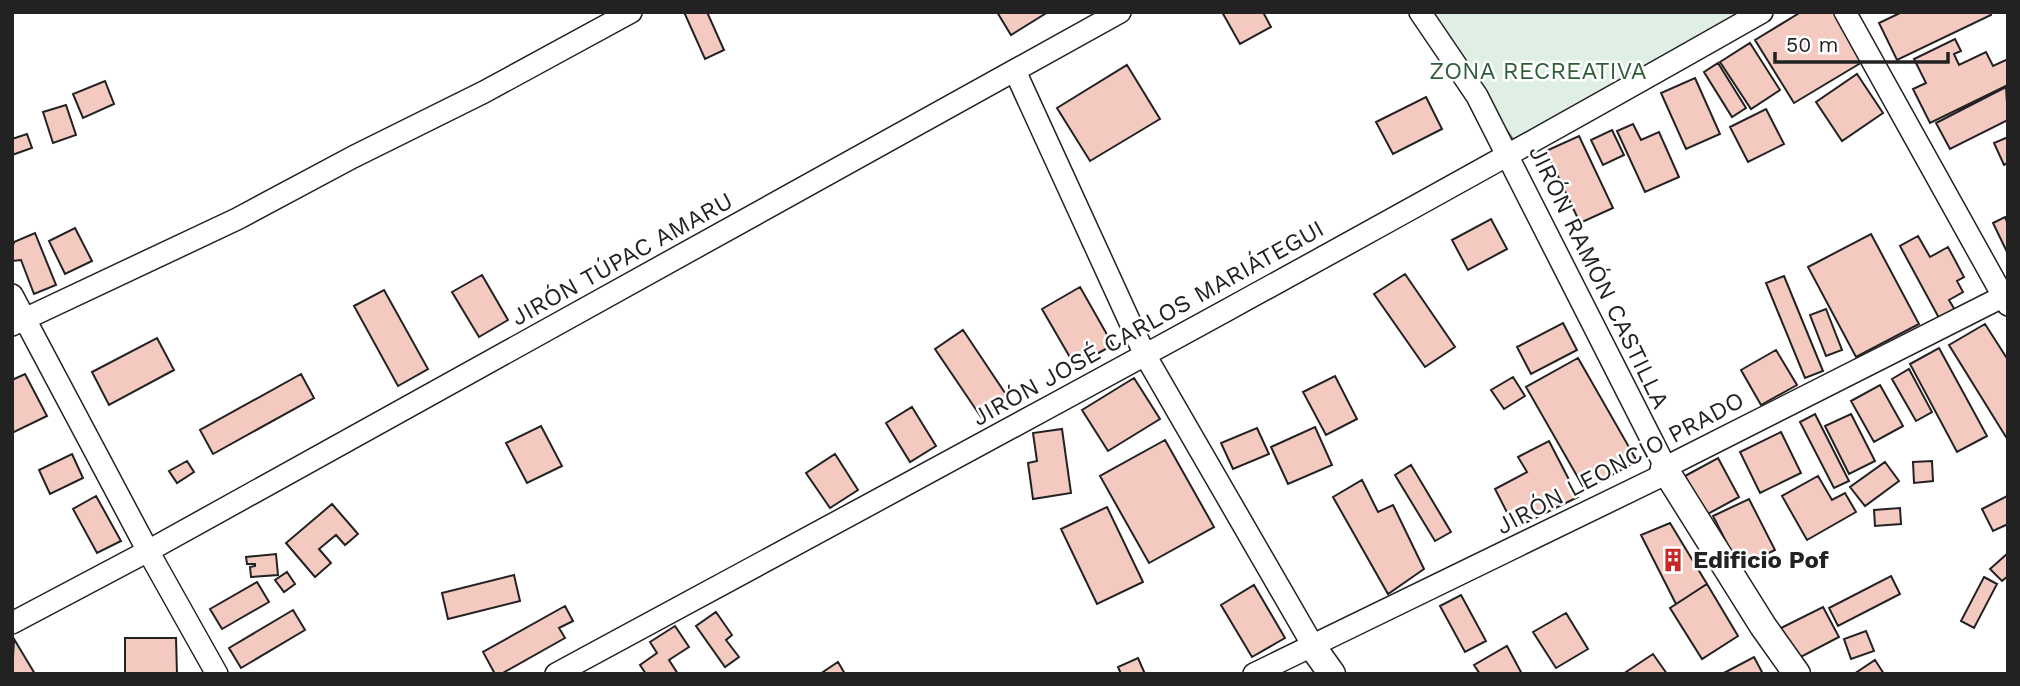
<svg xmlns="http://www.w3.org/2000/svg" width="2020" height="686" font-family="'Work Sans',sans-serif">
	<rect width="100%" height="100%" fill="#fff"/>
	<path fill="#e0efe3" stroke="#6f6f6f" stroke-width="2" d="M1423 12H1761L1520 149Z"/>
	<path fill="#f3c9c0" stroke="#222" stroke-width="2" d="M684 12H707L724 50 705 59Z
		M997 12H1048L1011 35Z
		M1222 12H1263L1271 27 1240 44Z
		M1801 12H1834L1864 61 1794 103 1755 40Z
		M1902 12H1990L1991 15 1897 60 1879 23Z
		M1955 39 1961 51 1954 54 1959 65 1986 52 1993 66 2008 59V85L1930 123 1913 89 1926 83 1914 59Z
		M1750 43 1780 90 1751 109 1720 62Z
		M1718 63 1746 108 1732 117 1704 72Z
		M1127 65 1160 119 1090 161 1057 108Z
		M1127 65 1160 119 1090 161 1057 108Z
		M1857 74 1883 113 1842 141 1816 102Z
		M1695 78 1720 134 1686 149 1661 93Z
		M105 81 114 104 83 118 73 94Z
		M2006 87 2008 120 1950 149 1936 123Z
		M1426 97 1442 129 1393 154 1376 122Z
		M66 105 76 135 53 143 43 112Z
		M1766 109 1784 144 1748 162 1730 127Z
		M1633 124 1641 140 1659 132 1679 177 1645 192 1617 131Z
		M1612 130 1624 155 1603 165 1591 140Z
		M27 134 32 148 12 155V139Z
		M1579 136 1613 208 1580 223 1546 151Z
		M2008 137V163L2004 165 1994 143Z
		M2005 217 2008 224V254L1993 223Z
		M1491 219 1507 249 1468 270 1452 240Z
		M75 228 92 261 65 274 49 241Z
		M35 233 56 285 34 294 21 260 12 261V249L14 242Z
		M1871 234 1919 324 1856 357 1808 267Z
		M1918 236 1930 257 1948 247 1964 277 1957 281 1963 292 1949 300 1955 310 1939 318 1900 246Z
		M1405 274 1455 347 1425 367 1374 294Z
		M482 275 508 320 479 337 452 292Z
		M1784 276 1823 371 1805 378 1766 283Z
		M1080 287 1113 345 1075 366 1042 309Z
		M384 290 428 369 398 386 354 306Z
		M1826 309 1842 350 1826 356 1810 315Z
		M1563 323 1577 350 1531 374 1517 347Z
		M1985 324 2008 360V436L2006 437 1949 345Z
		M963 330 1009 399 981 417 935 349Z
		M157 338 174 370 109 405 92 372Z
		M1939 348 1987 436 1957 452 1910 364Z
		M1776 350 1797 385 1761 405 1741 370Z
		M1578 358 1637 461 1585 490 1526 387Z
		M1909 369 1932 412 1916 421 1892 379Z
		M25 374 47 416 12 433V380Z
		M301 374 314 398 213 454 200 430Z
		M1335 376 1357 419 1326 435 1303 392Z
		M1513 377 1525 396 1504 409 1491 390Z
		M1134 378 1160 419 1108 451 1082 410Z
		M1880 385 1903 426 1874 442 1851 401Z
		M912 407 936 446 910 462 886 423Z
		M1815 414 1849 481 1834 488 1800 422Z
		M1851 414 1875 461 1849 474 1825 426Z
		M541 426 562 466 527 483 506 443Z
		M1315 427 1332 465 1288 484 1271 447Z
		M1257 428 1269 454 1233 469 1221 443Z
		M1062 429 1071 493 1033 499 1028 463 1037 461 1033 433Z
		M1781 432 1801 473 1760 493 1740 452Z
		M1165 440 1214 527 1149 563 1100 476Z
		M1549 441 1578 497 1515 528 1495 489 1527 472 1518 457Z
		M72 454 83 478 50 494 39 470Z
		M835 454 858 490 830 508 806 473Z
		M1718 458 1739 497 1706 515 1685 476Z
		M187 461 194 472 177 483 169 471Z
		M1932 461 1933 481 1914 483 1913 462Z
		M1885 462 1899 481 1865 506 1850 487Z
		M1411 465 1451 532 1435 541 1395 475Z
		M1818 476 1832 500 1845 493 1856 512 1807 540 1782 496Z
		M1362 480 1378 512 1393 505 1424 569 1388 594 1333 497Z
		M96 496 121 541 97 553 73 509Z
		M2007 496 2008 524 1993 531 1982 509Z
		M1749 499 1775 550 1739 567 1713 516Z
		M332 504 358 534 345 545 336 535 319 549 331 563 315 577 286 543Z
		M1107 507 1143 582 1097 604 1061 529Z
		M1900 508 1901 524 1875 526 1874 510Z
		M1670 523 1707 584 1676 604 1641 535Z
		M1670 523 1707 584 1676 604 1641 535Z
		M2008 553V576L2002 581 1990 569Z
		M276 554 278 575 251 577 250 567 255 566V564H247L246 557Z
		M287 572 295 584 284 592 275 580Z
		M514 575 520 601 448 619 442 593Z
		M1891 576 1900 594 1838 626 1829 608Z
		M1984 577 1997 584 1974 628 1961 621Z
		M257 582 269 602 222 629 210 609Z
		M1707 584 1738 636 1702 659 1670 608Z
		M1254 585 1285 638 1252 657 1221 605Z
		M1461 595 1486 641 1465 652 1440 606Z
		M565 606 573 621 559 628 565 638 501 674H495L483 652Z
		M1823 607 1839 637 1797 659 1781 628Z
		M293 610 305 630 241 668 229 648Z
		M716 612 732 635 726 640 739 657 725 667 696 626Z
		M1566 613 1588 649 1556 668 1533 632Z
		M675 626 689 647 669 660 678 674H646L640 665 657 653 650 642Z
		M1866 631 1874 651 1851 659 1844 639Z
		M125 638H176L177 674H125Z
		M14 639 35 674H12Z
		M1507 646 1522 674H1480L1474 665Z
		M1653 654 1667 674H1623Z
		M1754 657 1763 674H1722Z
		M1138 658 1145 674H1121L1118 667Z
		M1875 660 1884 674H1854Z
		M838 662 845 674H820Z"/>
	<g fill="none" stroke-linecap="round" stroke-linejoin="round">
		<g stroke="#222" stroke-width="24">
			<path id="minor" d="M1420 12 1477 96 1671 478
				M1845 12 2008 305
				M1015 71 1145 355 1319 656
				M12 295 148 551 217 674
				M12 325 237 219 353 157 484 92 631 12
				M12 623 148 551 1120 12
				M556 674C959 456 1363 239 1762 12
				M1254 674 1657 478 1664 468 2008 294"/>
		</g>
		<g stroke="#222" stroke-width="29">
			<path id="tertiary" d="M1664 468 1763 626 1797 674
				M1312 646 1332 674"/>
		</g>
		<use href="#minor" stroke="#fff" stroke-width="21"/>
		<use href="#tertiary" stroke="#fff" stroke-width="26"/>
	</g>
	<defs>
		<g id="building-bare" transform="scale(1.89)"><path d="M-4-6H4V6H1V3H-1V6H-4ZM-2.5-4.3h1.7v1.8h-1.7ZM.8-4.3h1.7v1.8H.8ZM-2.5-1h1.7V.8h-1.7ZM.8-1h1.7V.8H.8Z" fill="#c62828" stroke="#fff" stroke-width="2.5" paint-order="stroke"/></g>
	</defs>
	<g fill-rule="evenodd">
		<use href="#building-bare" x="1673" y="560"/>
	</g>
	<g text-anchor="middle" stroke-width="5" stroke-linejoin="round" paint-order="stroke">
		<g font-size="24" fill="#2f5e38" stroke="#fff">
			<text x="1538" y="79">ZONA RECREATIVA</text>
		</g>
		<g font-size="24" fill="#222" stroke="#fff">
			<text transform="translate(622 259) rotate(-29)" y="8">JIRÓN TÚPAC AMARU</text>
			<text transform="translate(1599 277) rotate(64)" y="8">JIRÓN RAMÓN CASTILLA</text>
			<text transform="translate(1148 323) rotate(-29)" y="8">JIRÓN JOSÉ CARLOS MARIÁTEGUI</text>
			<text transform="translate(1620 463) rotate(-28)" y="8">JIRÓN LEONCIO PRADO</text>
		</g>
		<g font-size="24" font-weight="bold" fill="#222" stroke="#fff" text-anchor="start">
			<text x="1693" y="568">Edificio Pof</text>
		</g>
	</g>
	<rect width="2020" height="686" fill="none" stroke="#222222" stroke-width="28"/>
	<path d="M1775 52v10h173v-10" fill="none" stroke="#222222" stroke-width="3.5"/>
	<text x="1786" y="52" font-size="21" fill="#222222" stroke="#ffffff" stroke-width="5" paint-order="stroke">50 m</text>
</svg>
